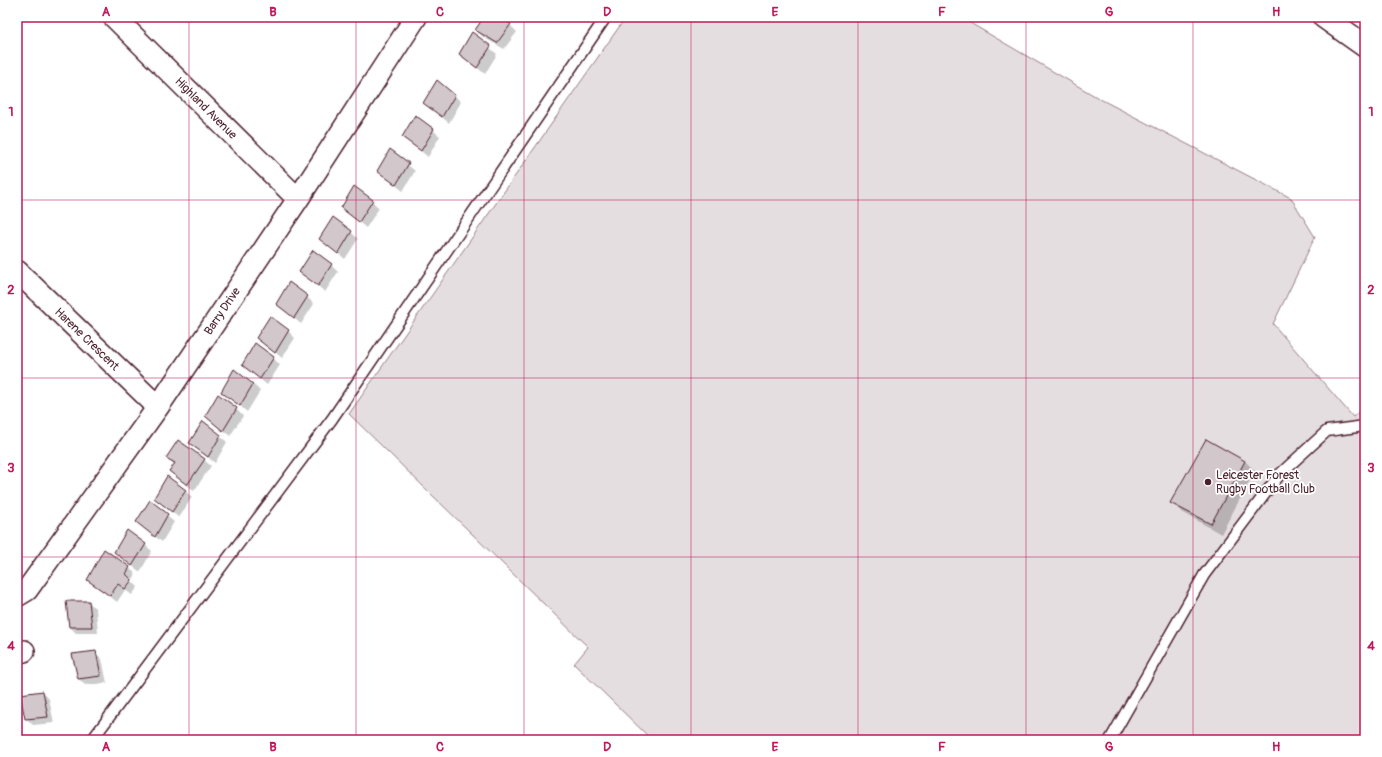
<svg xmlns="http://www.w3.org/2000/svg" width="1382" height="757" font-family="Pangolin,sans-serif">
	<rect width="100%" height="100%" fill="#fff"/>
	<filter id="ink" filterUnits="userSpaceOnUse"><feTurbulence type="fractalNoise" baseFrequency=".025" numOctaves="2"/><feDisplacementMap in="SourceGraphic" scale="8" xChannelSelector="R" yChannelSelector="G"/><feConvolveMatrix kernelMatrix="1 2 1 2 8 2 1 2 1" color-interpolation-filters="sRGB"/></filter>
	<g filter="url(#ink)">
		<path fill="#e5dee0" stroke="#987e86" d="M626 17H960L1100 99 1291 198 1315 237 1273 324 1353 417 1365 406V740H652L574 664 588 647 349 414Z"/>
		<path fill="#0003" d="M485 17H497L510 25 517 32 504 49 483 37 476 30Z
			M472 33 497 54 485 74 460 54Z
			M455 96 461 102 449 123 424 103Z
			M416 116 440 136 428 157 403 136Z
			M391 151 415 171 403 191 378 171Z
			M372 201 379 208 366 228 342 208Z
			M351 232 358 239 345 259 321 239Z
			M331 265 338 272 325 292 301 272Z
			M307 297 314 304 301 324 277 304Z
			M288 331 295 338 282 358 258 338Z
			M273 358 280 365 267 385 243 365Z
			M253 384 260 391 247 412 223 391Z
			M236 409 243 416 230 436 206 416Z
			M203 422 227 442 215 463 190 443Z
			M167 458 204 460 211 466 194 491 171 471 175 465Z
			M1245 461 1255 471 1221 534 1182 512 1172 502Z
			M185 491 192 497 179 518 155 497Z
			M150 502 174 522 162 542 137 522Z
			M145 545 152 551 140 572 115 552Z
			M129 568 136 574 132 581 138 587 132 595 125 590 117 602 89 580Z
			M89 602 96 609 98 633H76L70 627Z
			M95 652 102 659 107 683 85 685 79 679Z
			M43 692 49 699 54 723 33 725 26 718Z
			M17 694 25 740H17Z"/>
		<path fill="#d2c7cb" stroke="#4a1f2b" d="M484 17H499L511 24 497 43 475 30Z
			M472 32 491 46 477 68 459 54Z
			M437 80 455 95 442 117 423 103Z
			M415 115 434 129 421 151 402 137Z
			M390 149 409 163 396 185 377 171Z
			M354 186 373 200 359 222 341 208Z
			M333 217 352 231 338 254 319 239Z
			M313 250 332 264 318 286 299 272Z
			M289 282 308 296 294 318 276 304Z
			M270 316 289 330 275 353 256 338Z
			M255 343 274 357 260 379 242 365Z
			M234 369 253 384 240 406 221 392Z
			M218 394 237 408 223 431 205 416Z
			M203 421 221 435 208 457 189 443Z
			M1206 439 1245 461 1211 524 1170 503Z
			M178 440 205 459 187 485 169 471 175 463 166 458Z
			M167 476 186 490 172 512 154 498Z
			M150 500 168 514 155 537 136 522Z
			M127 530 146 544 132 566 114 552Z
			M104 549 130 567 126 574 132 580 125 589 118 584 110 596 87 580Z
			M66 601H89L92 627H69Z
			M96 651 101 676 78 679 72 654Z
			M43 691 48 717 25 719 20 694Z"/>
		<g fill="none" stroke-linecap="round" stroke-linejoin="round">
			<g stroke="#4a1f2b" stroke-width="13">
				<path id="lane" d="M92 740 332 419 606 17
					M1110 740 1204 575 1280 474 1327 431 1365 426"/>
			</g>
			<g stroke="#4a1f2b" stroke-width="24">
				<path id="street" d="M114 17 298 199
					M17 271 158 407
					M17 596 27 590 158 407 298 199 416 17
					M17 652 24 651"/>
			</g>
			<g stroke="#4a1f2b" stroke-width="25">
				<path id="primary" d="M1324 17 1365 46"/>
			</g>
			<use href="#lane" stroke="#fff" stroke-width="10"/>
			<use href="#street" stroke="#fff" stroke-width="21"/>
			<use href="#primary" stroke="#fff" stroke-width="22"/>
		</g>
	</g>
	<path fill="none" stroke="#c2185b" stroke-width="1" stroke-opacity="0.55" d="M189 17V740M356 17V740M524 17V740M691 17V740M858 17V740M1026 17V740M1193 17V740M17 200H1365M17 378H1365M17 557H1365"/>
	<circle fill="#4a1f2b" stroke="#fff" stroke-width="1.5" cx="1208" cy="482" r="4"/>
	<g text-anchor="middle" stroke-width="3.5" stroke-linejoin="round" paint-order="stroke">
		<g font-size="12" fill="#4a1f2b" stroke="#fff">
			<text transform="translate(206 108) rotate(45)" y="4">Highland Avenue</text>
			<text transform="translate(222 311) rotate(-56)" y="4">Barry Drive</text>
			<text transform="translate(87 339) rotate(44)" y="4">Harene Crescent</text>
		</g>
		<g font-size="12" fill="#4a1f2b" stroke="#fff" text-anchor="start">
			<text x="1216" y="479">Leicester Forest<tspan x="1216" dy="14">Rugby Football Club</tspan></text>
		</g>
	</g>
	<rect width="1382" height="757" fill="none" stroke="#fff" stroke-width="44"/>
	<rect x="22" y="22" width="1338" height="713" fill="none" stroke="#c2185b" stroke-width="1.5"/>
	<g font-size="13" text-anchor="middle" font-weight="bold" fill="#c2185b">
		<text x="106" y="16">A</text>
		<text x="273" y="16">B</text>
		<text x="440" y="16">C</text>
		<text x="607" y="16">D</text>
		<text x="775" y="16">E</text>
		<text x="942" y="16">F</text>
		<text x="1109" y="16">G</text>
		<text x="1276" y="16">H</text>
		<text x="11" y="116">1</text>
		<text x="1371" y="116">1</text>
		<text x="11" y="294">2</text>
		<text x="1371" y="294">2</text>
		<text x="11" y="472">3</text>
		<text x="1371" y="472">3</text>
		<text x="11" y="650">4</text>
		<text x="1371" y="650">4</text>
		<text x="106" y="751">A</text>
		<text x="273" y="751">B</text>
		<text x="440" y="751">C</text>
		<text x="607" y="751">D</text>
		<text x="775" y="751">E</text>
		<text x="942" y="751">F</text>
		<text x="1109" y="751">G</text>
		<text x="1276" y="751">H</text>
	</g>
</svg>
